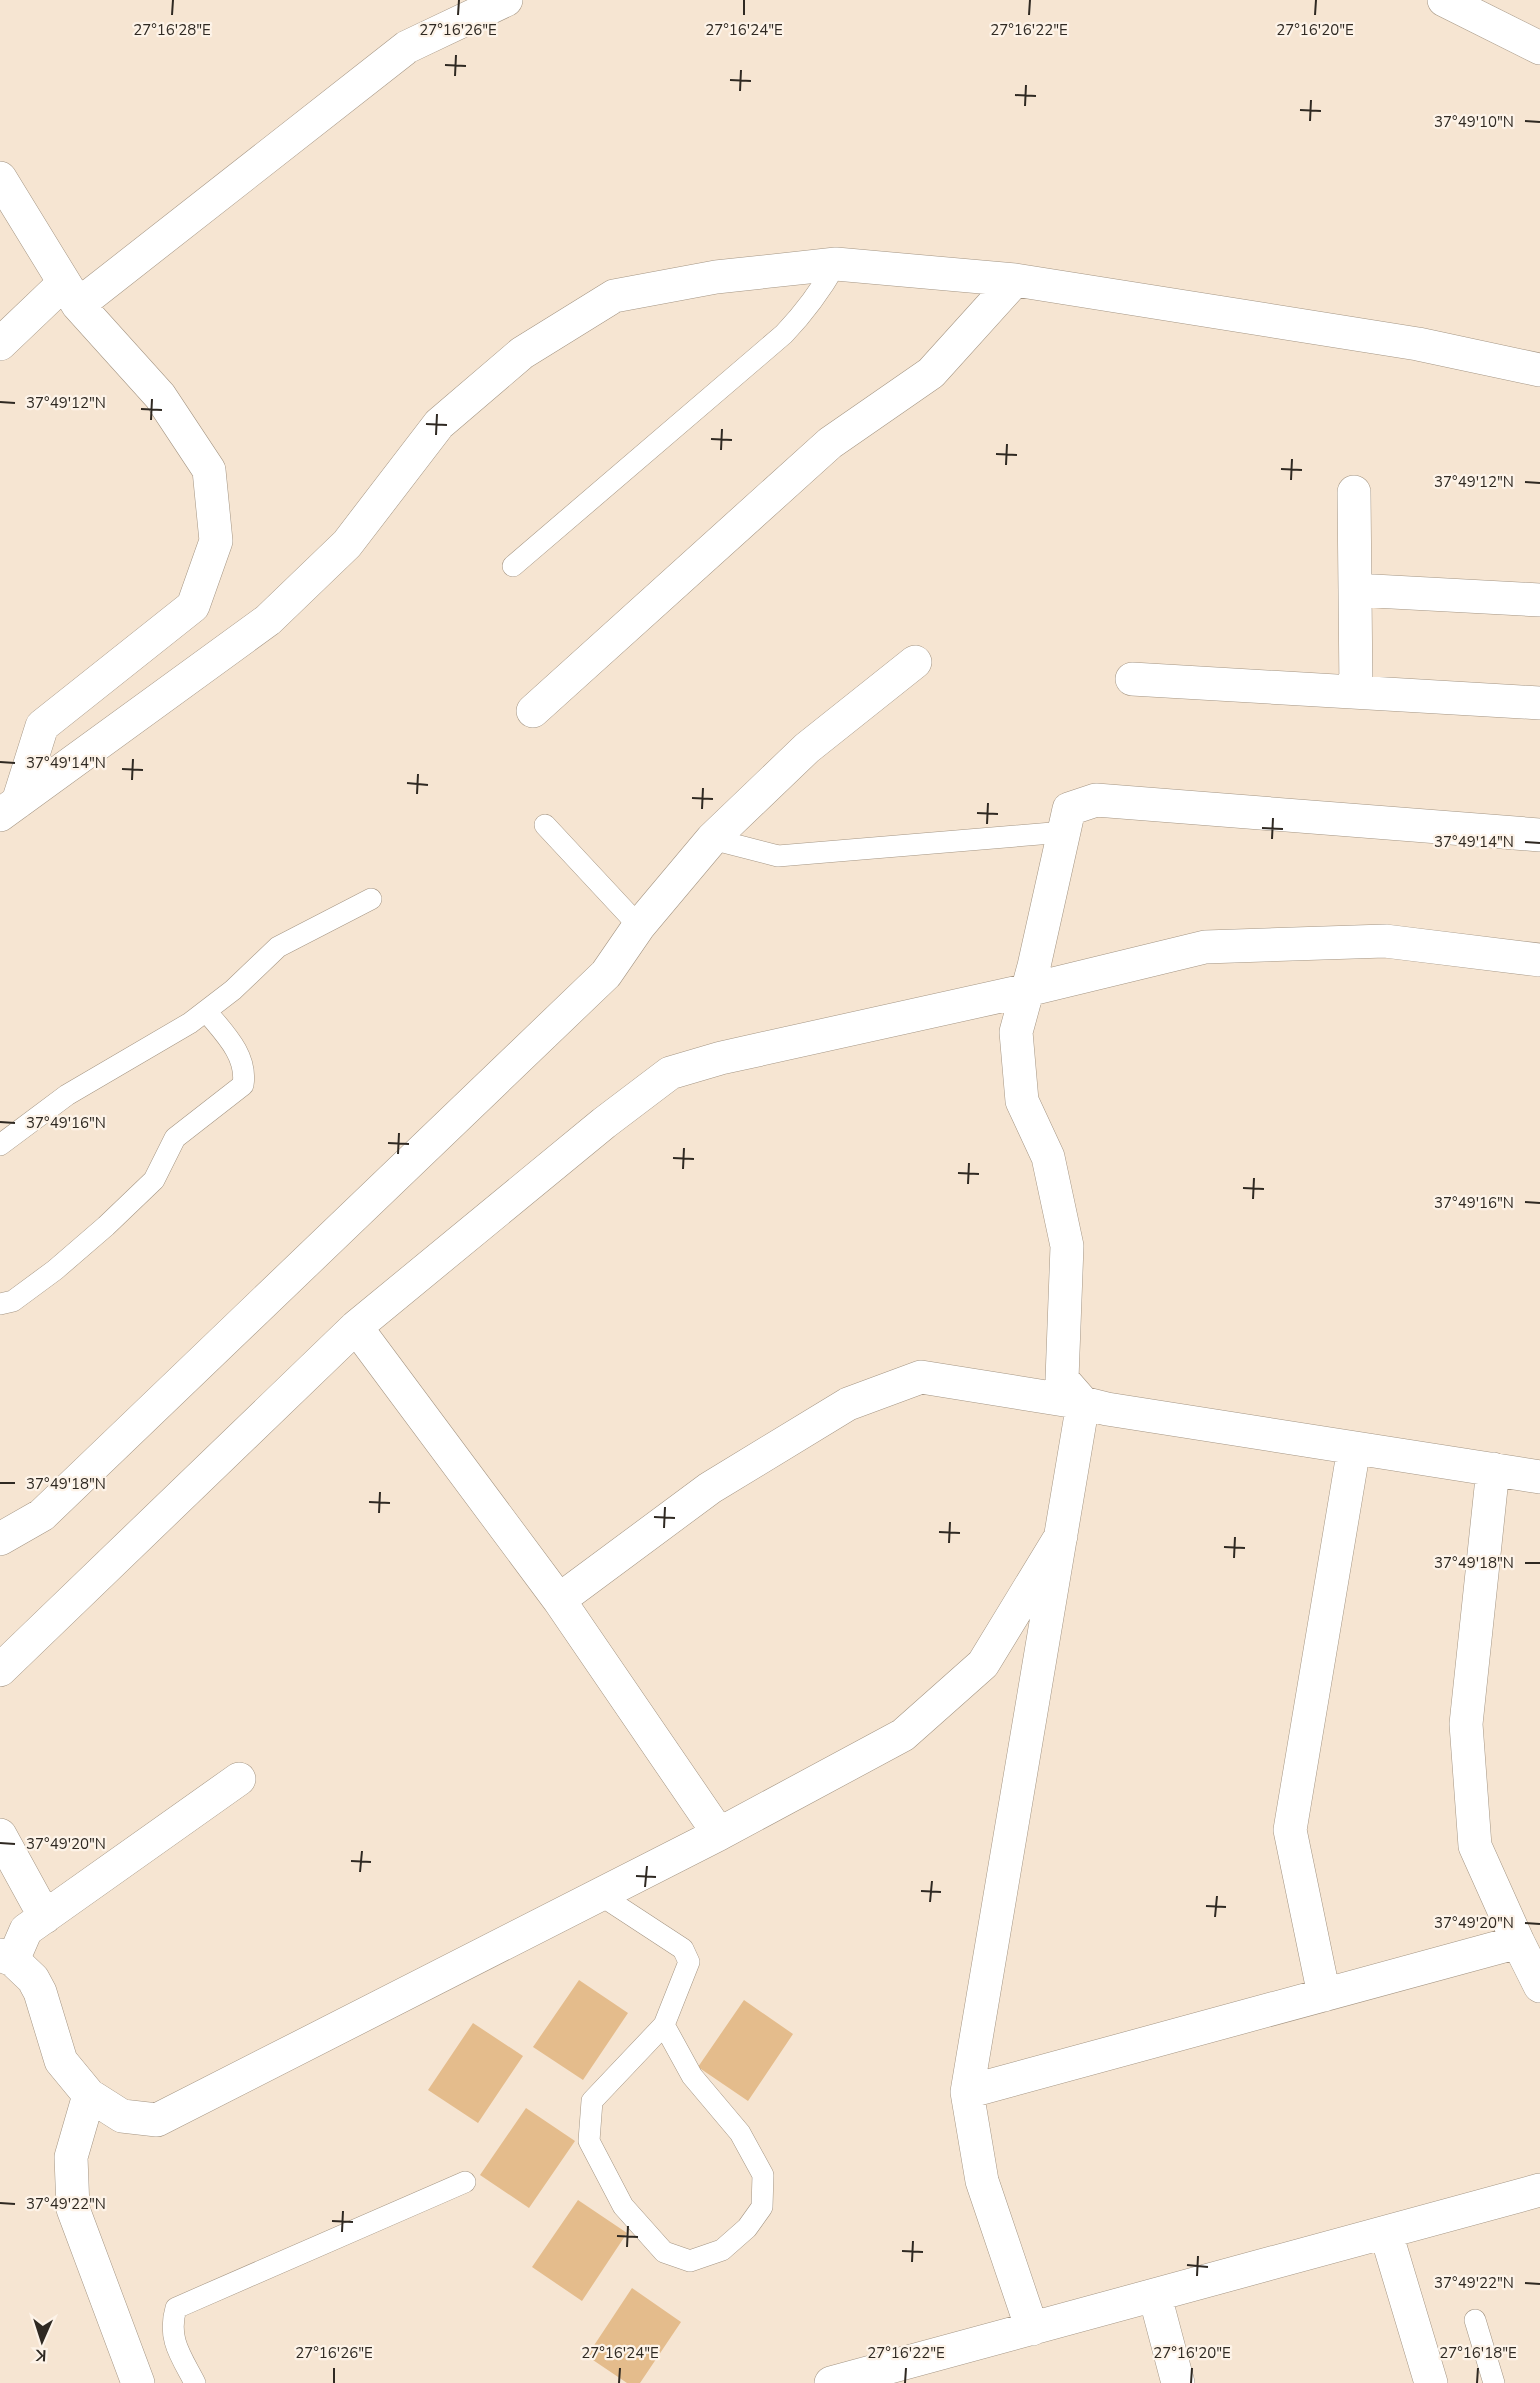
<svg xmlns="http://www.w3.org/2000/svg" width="1540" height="2383" font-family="'Nunito Sans',sans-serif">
	<rect width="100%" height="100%" fill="#f6e5d2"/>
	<path fill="#e4bc8c" d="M579 1980 628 2013 583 2080 533 2047Z
		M744 2000 793 2034 748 2101 698 2067Z
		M473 2023 523 2056 478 2123 428 2090Z
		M526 2108 575 2141 529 2208 480 2175Z
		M578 2200 627 2233 582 2301 532 2267Z
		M632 2288 681 2322 640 2383H627L587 2356Z"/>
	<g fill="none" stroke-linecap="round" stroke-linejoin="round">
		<g stroke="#a49583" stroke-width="22">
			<path id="lane" d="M513 566 784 334C805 312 821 290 836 264
				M545 825 639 926
				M712 839 778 856 1064 832
				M0 1145 67 1095 190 1023 233 990 278 947 371 899
				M0 1304 13 1301 55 1270 106 1226 154 1180 175 1138 243 1085C248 1055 223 1032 206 1011
				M599 1894 683 1949 689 1962 664 2025 592 2101 589 2141 623 2206 664 2252 690 2261 722 2250 747 2228 762 2207 763 2175 740 2133 692 2076 664 2025
				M1475 2320 1494 2383
				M195 2383C181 2356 167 2339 176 2308L465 2182"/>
		</g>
		<g stroke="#a49583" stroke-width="34">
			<path id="street" d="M1444 0 1540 48
				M0 178 78 305 160 396 209 470 216 541 193 606 42 726 18 802
				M78 305 407 47 506 0
				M0 344 64 283
				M1354 492 1356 692
				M1355 590 1540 600
				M1132 679 1540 703
				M533 711 830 443 931 373 1015 280
				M0 815 268 620 347 544 439 424 522 353 614 296 716 277 836 264 1015 280 1418 344 1540 370
				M356 1327 559 1600 719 1834
				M1083 1403 1062 1379 1067 1246 1048 1157 1022 1101 1016 1032 1034 966 1069 809 1096 800 1540 835
				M1493 1469 1466 1724 1475 1846 1518 1942 1540 1986
				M0 1539 42 1515 606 974 639 926 712 839 807 748 915 662
				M559 1600 710 1488 848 1404 921 1377 1083 1403 1107 1409 1540 1477
				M0 1670 356 1327 604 1123 670 1073 721 1058 1028 990 1205 947 1385 941 1540 960
				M0 1835 45 1917
				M0 1955 13 1960 33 1979 40 1992 61 2061 89 2095 122 2116 157 2120 719 1834 903 1735 983 1664 1061 1536
				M13 1960 26 1930 239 1779
				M1324 1995 1290 1830 1354 1448
				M967 2092 1518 1942
				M89 2095 71 2157 73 2209 138 2383
				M1386 2233 1431 2383
				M1155 2296 1178 2383
				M1032 2329 982 2181 967 2092 1083 1403
				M831 2383 1540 2190"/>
		</g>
		<use href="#lane" stroke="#fff" stroke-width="21"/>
		<use href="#street" stroke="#fff" stroke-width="33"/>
	</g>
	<path fill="none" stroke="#2f2922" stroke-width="2" d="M172 15 173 0M458 15 459 0M744 15V0M1029 15 1030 0M1315 15 1316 0M445 65 466 66M455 76 456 55M730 80 751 81M740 91 741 70M1015 95 1036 96M1025 106 1026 85M1300 110 1321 111M1310 121 1311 100M1525 121 1540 122M0 402 15 403M141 409 162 410M151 420 152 399M426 424 447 425M436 435 437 414M711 439 732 440M721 450 722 429M996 454 1017 455M1006 465 1007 444M1281 469 1302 470M1291 480 1292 459M1525 482 1540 483M0 762 15 763M122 769 143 770M132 780 133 759M407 783 428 785M417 794 418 774M692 798 713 799M702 809 703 788M977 813 998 814M987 824 988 803M1262 828 1283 829M1272 839 1273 818M1525 842 1540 843M0 1122 15 1123M388 1143 409 1144M398 1154 399 1133M673 1158 694 1159M683 1169 684 1148M958 1173 979 1174M968 1184 969 1163M1243 1188 1264 1189M1253 1199 1254 1178M1525 1202 1540 1203M0 1483H15M369 1502 390 1503M379 1513 380 1492M654 1517 675 1518M664 1528 665 1507M939 1532 960 1533M949 1543 950 1522M1224 1547 1245 1548M1234 1558 1235 1537M1525 1563H1540M0 1843 15 1844M351 1861 371 1862M360 1872 362 1851M636 1876 656 1877M645 1887 647 1866M921 1891 941 1892M930 1902 932 1881M1206 1906 1226 1907M1215 1917 1217 1896M1525 1923 1540 1924M0 2203 15 2204M332 2221 353 2222M342 2232 343 2211M617 2236 638 2237M627 2247 628 2226M902 2251 923 2252M912 2262 913 2241M1187 2265 1208 2267M1197 2276 1198 2256M1525 2283 1540 2284M334 2383V2368M619 2383 620 2368M905 2383 906 2368M1191 2383 1192 2368M1477 2383 1478 2368"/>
	<g font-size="15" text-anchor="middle" fill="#2f2922" stroke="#fdf3e8" stroke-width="4.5" stroke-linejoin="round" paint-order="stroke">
		<text x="172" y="35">27°16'28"E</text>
		<text x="458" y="35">27°16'26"E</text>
		<text x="744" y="35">27°16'24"E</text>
		<text x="1029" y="35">27°16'22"E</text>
		<text x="1315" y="35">27°16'20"E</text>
		<text x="1474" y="127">37°49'10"N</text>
		<text x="66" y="408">37°49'12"N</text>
		<text x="1474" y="487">37°49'12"N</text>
		<text x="66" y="768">37°49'14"N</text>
		<text x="1474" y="847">37°49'14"N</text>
		<text x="66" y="1128">37°49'16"N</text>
		<text x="1474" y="1208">37°49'16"N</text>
		<text x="66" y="1489">37°49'18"N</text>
		<text x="1474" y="1568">37°49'18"N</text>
		<text x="66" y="1849">37°49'20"N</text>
		<text x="1474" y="1928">37°49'20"N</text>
		<text x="66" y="2209">37°49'22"N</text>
		<text x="1474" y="2288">37°49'22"N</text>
		<text x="334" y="2358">27°16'26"E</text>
		<text x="620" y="2358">27°16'24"E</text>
		<text x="906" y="2358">27°16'22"E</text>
		<text x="1192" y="2358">27°16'20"E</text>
		<text x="1478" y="2358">27°16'18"E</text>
	</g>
	<g transform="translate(42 2341) rotate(183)" stroke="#fdf3e8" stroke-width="4.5" paint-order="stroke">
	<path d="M0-4.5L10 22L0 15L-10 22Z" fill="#2f2922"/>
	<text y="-9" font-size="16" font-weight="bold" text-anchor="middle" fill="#2f2922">K</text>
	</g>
</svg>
